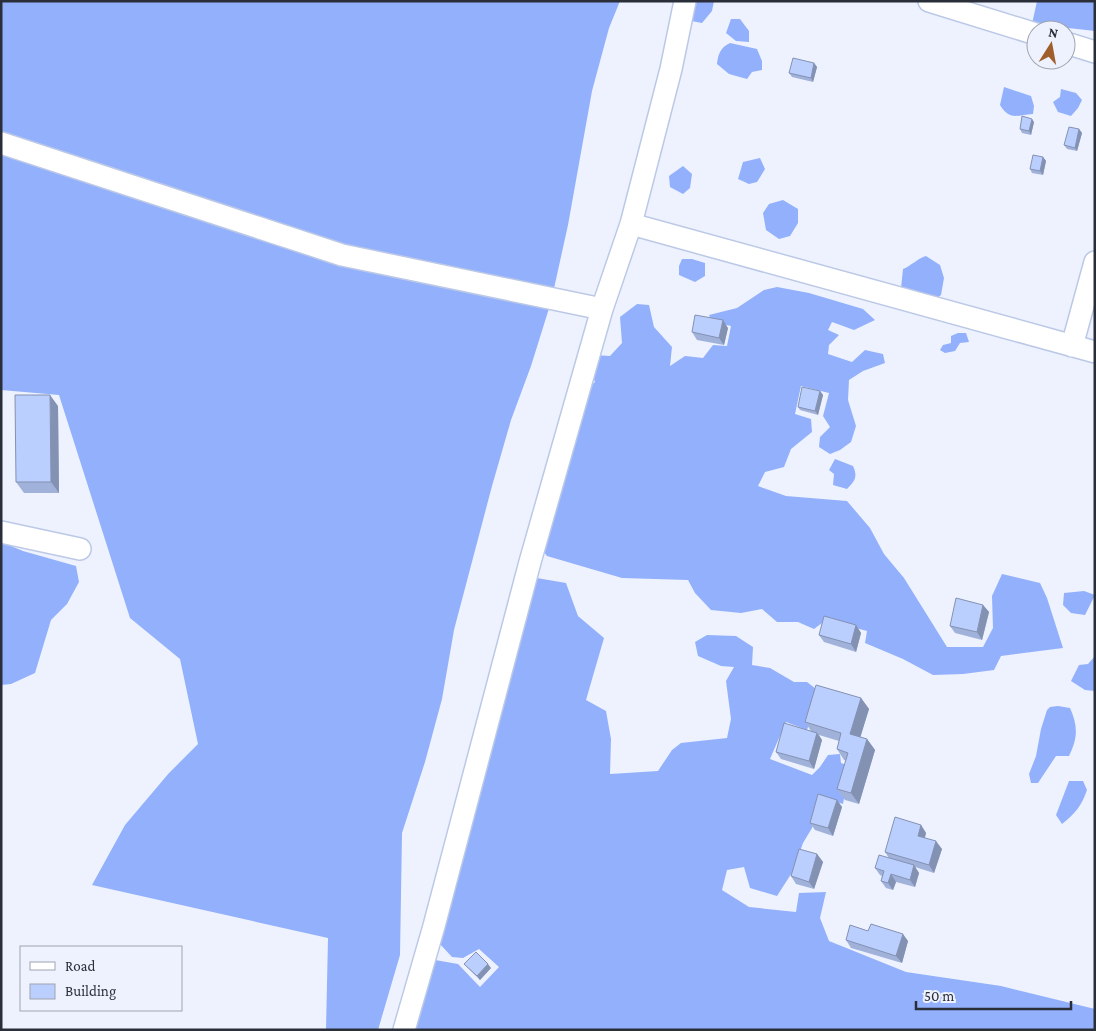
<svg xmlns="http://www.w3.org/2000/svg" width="1096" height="1031" font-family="'Crimson Pro',serif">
	<rect width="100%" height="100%" fill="#edf2fe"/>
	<path fill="#92b0fc" d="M1 1H620L609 28 592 91 568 225 551 302 531 366 511 420 492 486 454 630 442 699 425 762 402 833 400 955 378 1030H326L328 938 92 885 125 825 169 773 198 744 180 659 130 618 59 395 1 390Z
		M696 1H714L712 11 702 23 686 20 693 2Z
		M1037 1H1095V31L1032 24Z
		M731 19H740L749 31V42L736 41 726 33Z
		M730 43 757 49 762 61V70L752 72 747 79 729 74 717 64C718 54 721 47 730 43Z
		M1004 87 1031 96 1034 106 1033 114C1017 115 1010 121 1000 105Z
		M1061 89 1076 93 1082 100 1078 108 1071 116 1058 112 1053 102 1060 97Z
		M760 158 765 169 757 182 749 184 738 179 743 162Z
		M683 166 692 174 690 188 683 194 670 187 669 176Z
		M783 200 798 209V223L790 236 779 239 766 230 763 213 769 204Z
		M926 256 940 265 944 278 941 295 930 303 901 288 903 269C911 266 918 258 926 256Z
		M682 259H692L705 263V276L695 282 679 275V266Z
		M777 287 809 293 863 309 875 320 854 330 832 322 828 330 839 335 829 345 828 354 852 362 865 350 883 354 885 363 863 371 849 380 848 400 856 426 851 442 840 450 830 454 819 447 820 437 830 427 823 416 829 393 801 386 795 414 811 419 812 432 791 449 784 467 765 472 758 486 786 496 847 501 870 528 884 554 904 578 947 647H983L993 628 992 596 1002 574 1040 583 1047 598 1063 648 1001 656 994 670 963 674 933 675 903 659 865 643 867 631 826 620 814 629 798 622H777L762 609 741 613 711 610 695 593 688 580 622 578 547 556 540 547 545 490 565 481 561 479 582 392 595 382 589 368 594 355 610 356 622 343 620 317 637 304 649 305 654 327 672 347 670 366 685 356 703 358 713 345 727 346 731 326 712 322 709 315 737 308 764 290Z
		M958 333H966L969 342 960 343 955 351 945 353 940 350 943 345 951 343V336Z
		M835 459 853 466C858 477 855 481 847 489L833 485 834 474 829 470Z
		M1 542 23 551 76 566 79 582 67 604 51 620 35 673 11 684 1 685Z
		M525 576 566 583 578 616 604 638 586 700 606 711 611 739 610 774 658 771 672 750 681 743 727 738 731 719 726 681 734 667 721 666 698 656 695 642 707 635 736 636 753 647 752 665 770 668 794 682H807L820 692 807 730 786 722 770 759 812 775 820 767 828 755 840 754 841 763 850 766 843 804 821 797 812 828 803 843 793 871 777 896 750 888 744 867 727 870 722 890 749 907 796 912 799 893 826 892 820 918 829 941 906 972 1001 986 1095 1009V1030H399L427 972 435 960 458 964 480 987 499 967 479 949 463 958 452 957 440 944Z
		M1084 591 1095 595 1085 615 1071 613 1063 605 1064 593Z
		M1095 656V691L1085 690 1071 681 1079 665 1088 664Z
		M1058 706 1070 708C1078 726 1078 738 1069 756H1056L1038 783H1031L1029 774 1036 756 1041 729 1047 710 1050 707Z
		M1069 781H1083L1087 790C1082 805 1075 814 1062 824L1056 815Z"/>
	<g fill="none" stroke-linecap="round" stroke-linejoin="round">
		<g stroke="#bcc9e6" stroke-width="24">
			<path id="minor" d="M929 1 1036 34
				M1066 43 1095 52
				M1 143 342 255 602 309
				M631 224 1095 352
				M1072 346 1095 262
				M1 532 80 549
				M404 1030 434 926 530 562 602 309 631 224 671 69 685 1"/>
		</g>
		<use href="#minor" stroke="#fff" stroke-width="21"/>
	</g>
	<path fill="#a1b2da" d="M814 63 817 67 813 82 792 77 789 73Z
		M1034 122 1031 135 1022 133 1020 129Z
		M1079 129 1082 133 1077 151 1067 149 1064 145Z
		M1043 157 1046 161 1043 175 1032 173 1030 169Z
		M728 328 724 345 697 340 692 332Z
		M820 391 823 395 818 415 800 410 798 407Z
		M58 406 59 493H24L16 482Z
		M983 605 989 612 982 640 955 633 950 626Z
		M856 625 861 633 856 652 824 642 819 635Z
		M861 698 869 709 860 737 867 739 875 750 859 804 845 800 837 789 846 761 844 760 837 749 839 741 819 735 822 740 814 769 781 759 776 752 811 731 805 722Z
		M837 800 842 807 833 836 815 830 810 823Z
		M921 825 926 833 925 838 942 849 934 873 915 867 919 873 915 887 896 882 893 890 886 888 881 881 882 876 880 875 875 868 889 858 885 852Z
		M817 854 823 862 814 889 796 884 791 876Z
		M868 931 908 941 902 963 851 948 846 940Z
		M464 964 491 968 480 980Z"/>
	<path fill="#8391b2" d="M814 63 817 67 813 82 811 78Z
		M1032 119 1034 122 1031 135 1029 131Z
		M1079 129 1082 133 1077 151 1075 148Z
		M1043 157 1046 161 1043 175 1040 171Z
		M723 320 728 328 724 345 719 338Z
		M820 391 823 395 818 415 815 411Z
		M50 395 58 406 59 493 51 482Z
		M983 605 989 612 982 640 977 632Z
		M856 625 861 633 856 652 851 644Z
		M861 698 869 709 858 745 850 734Z
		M817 733 822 740 814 769 809 761Z
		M867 739 875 750 859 804 851 793Z
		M837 800 842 807 833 836 828 828Z
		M921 825 926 833 923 843 918 836Z
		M936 841 942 849 934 873 929 865Z
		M817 854 823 862 814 889 809 882Z
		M914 865 919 873 915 887 910 880Z
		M891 874 896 882 893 890 888 883Z
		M903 934 908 941 902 963 896 956Z
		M488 964 491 968 480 980 477 976Z"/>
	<path fill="#bbcffe" stroke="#8391b2" d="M793 58 814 63 811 78 789 73Z
		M1022 116 1032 119 1029 131 1020 129Z
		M1069 127 1079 129 1075 148 1064 145Z
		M1033 155 1043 157 1040 171 1030 169Z
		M695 315 723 320 719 338 692 332Z
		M802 387 820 391 815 411 798 407Z
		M15 395H50L51 482H16Z
		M956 598 983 605 977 632 950 626Z
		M824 616 856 625 851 644 819 635Z
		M816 685 861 698 850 734 867 739 851 793 837 789 848 753 837 749 841 733 805 722Z
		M784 723 817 733 809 761 776 752Z
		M818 794 837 800 828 828 810 823Z
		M895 817 921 825 918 836 936 841 929 865 885 852Z
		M799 849 817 854 809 882 791 876Z
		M879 855 914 865 910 880 891 874 888 883 881 881 884 871 875 868Z
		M871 924 903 934 896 956 846 940 850 925 868 931Z
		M476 952 488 964 477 976 464 964Z"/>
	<rect width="1096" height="1031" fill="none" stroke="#292e39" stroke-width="5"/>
	<rect x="20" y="946" width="162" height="65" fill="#edf2fe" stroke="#9fa4af"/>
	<rect x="30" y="962" width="25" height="8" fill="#ffffff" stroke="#9fa4af"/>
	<text x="65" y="971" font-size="15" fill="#292e39">Road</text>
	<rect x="30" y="984" width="25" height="15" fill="#bbcffe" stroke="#9fa4af"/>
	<text x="65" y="996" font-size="15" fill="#292e39">Building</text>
	<g transform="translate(1051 45) rotate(11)"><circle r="24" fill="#edf2fe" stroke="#9fa4af"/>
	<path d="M0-4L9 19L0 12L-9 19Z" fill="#a05f2a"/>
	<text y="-8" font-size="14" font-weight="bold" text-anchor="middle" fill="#292e39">N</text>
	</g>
	<path d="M916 1001v8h155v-8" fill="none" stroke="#292e39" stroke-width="2.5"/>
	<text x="924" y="1001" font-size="15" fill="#292e39" stroke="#edf2fe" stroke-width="4" paint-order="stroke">50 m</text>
</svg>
